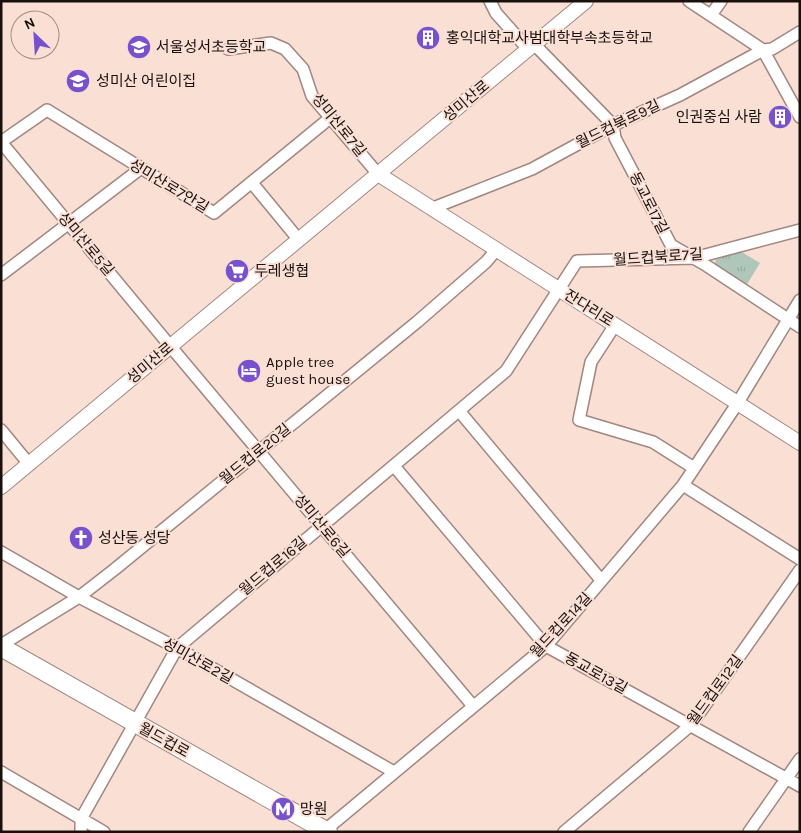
<svg xmlns="http://www.w3.org/2000/svg" width="801" height="833" font-family="Karla,'Noto Sans KR',sans-serif">
	<defs>
		<pattern id="park-tufts" width="24" height="20" patternUnits="userSpaceOnUse" patternTransform="scale(1.25)"><rect width="24" height="20" fill="#afc7ba"/><path d="M3 7l-1-3M5 7V3M7 7l1-3M15 17l-1-3M17 17v-4M19 17l1-3" fill="none" stroke="#96aa9f"/></pattern>
	</defs>
	<rect width="100%" height="100%" fill="#fadfd5"/>
	<path fill="url(#park-tufts)" d="M740 251 760 263 746 286 715 266 716 257Z"/>
	<g fill="none" stroke-linecap="round" stroke-linejoin="round">
		<g stroke="#a0877f" stroke-width="14">
			<path id="minor" d="M490 1 496 13 528 49
				M689 1 763 50 800 117
				M711 15 721 1
				M534 44 613 125 615 138 671 245 704 264 800 327
				M228 49 271 43 285 49 303 69 312 96 378 174
				M1 142 166 341 473 706
				M1 142 47 110 214 213 330 118
				M252 183 299 240
				M433 208 532 169 613 125 680 95 763 50 772 49 800 32
				M1 275 140 169
				M615 325 591 362 579 420 653 442 694 468
				M460 412 601 580
				M1 430 29 464
				M394 466 546 646 800 786
				M683 485 800 559
				M1 552 79 597 177 648 394 772
				M1 645 79 597 115 569 417 322 486 262 497 249
				M1 772 104 832
				M81 832V819L177 648 506 371 577 261 694 258 800 230
				M323 832 546 646 683 485 737 404 800 300
				M564 832 691 725 800 570
				M749 832 800 759"/>
		</g>
		<g stroke="#a0877f" stroke-width="16">
			<path id="tertiary" d="M378 174 800 443
				M1 487 586 1"/>
		</g>
		<g stroke="#a0877f" stroke-width="20">
			<path id="primary" d="M1 647 328 832"/>
		</g>
		<use href="#minor" stroke="#fff" stroke-width="11"/>
		<use href="#tertiary" stroke="#fff" stroke-width="14"/>
		<use href="#primary" stroke="#fff" stroke-width="18"/>
	</g>
	<defs>
		<g id="building-disc" transform="scale(1.25)"><circle r="9.5" fill="#7852cc" stroke="#fadfd5"/><path d="M-4-6H4V6H1V3H-1V6H-4ZM-2.5-4.3h1.7v1.8h-1.7ZM.8-4.3h1.7v1.8H.8ZM-2.5-1h1.7V.8h-1.7ZM.8-1h1.7V.8H.8Z" fill="#fff"/></g>
		<g id="school-disc" transform="scale(1.25)"><circle r="9.5" fill="#7852cc" stroke="#fadfd5"/><path d="M0-5L7-2L0 1L-7-2ZM-4 1L0 2.5L4 1V4Q0 6-4 4Z" fill="#fff"/></g>
		<g id="supermarket-disc" transform="scale(1.25)"><circle r="9.5" fill="#7852cc" stroke="#fadfd5"/><path d="M-6-5.5h2.5l.6 2H6L4.5 2H-2.5L-4.4-4H-6ZM-1.5 3.2a1.3 1.3 0 1 0 .1 0ZM3 3.2a1.3 1.3 0 1 0 .1 0Z" fill="#fff"/></g>
		<g id="hotel-disc" transform="scale(1.25)"><circle r="9.5" fill="#7852cc" stroke="#fadfd5"/><path d="M-6-4.5h1.5V1H6V5H4.5V3h-9V5H-6ZM-4 0a1.8 1.8 0 1 1 3.6 0ZM.5 0V-2.5h3Q6-2.5 6 0Z" fill="#fff"/></g>
		<g id="church-disc" transform="scale(1.25)"><circle r="9.5" fill="#7852cc" stroke="#fadfd5"/><path d="M-1.2-6h2.4v3.5h3.3v2.4h-3.3V6h-2.4V-.1h-3.3v-2.4h3.3Z" fill="#fff"/></g>
		<g id="metro-disc" transform="scale(1.25)"><circle r="9.5" fill="#7852cc" stroke="#fadfd5"/><path d="M-5.5 5V-5H-3L0 0L3-5H5.5V5H3V-.5L0 4L-3-.5V5Z" fill="#fff"/></g>
	</defs>
	<g fill-rule="evenodd">
		<use href="#building-disc" x="428" y="38"/>
		<use href="#school-disc" x="139" y="47"/>
		<use href="#school-disc" x="78" y="81"/>
		<use href="#building-disc" x="780" y="117"/>
		<use href="#supermarket-disc" x="237" y="271"/>
		<use href="#hotel-disc" x="249" y="371"/>
		<use href="#church-disc" x="81" y="538"/>
		<use href="#metro-disc" x="283" y="809"/>
	</g>
	<g text-anchor="middle" stroke-width="4" stroke-linejoin="round" paint-order="stroke">
		<g font-size="15" fill="#18100c" stroke="#fadfd5" text-anchor="start">
			<text x="446" y="43">홍익대학교사범대학부속초등학교</text>
			<text x="156" y="52">서울성서초등학교</text>
			<text x="96" y="86">성미산 어린이집</text>
			<text x="762" y="122" text-anchor="end">인권중심 사람</text>
			<text x="254" y="276">두레생협</text>
			<text x="266" y="367">Apple tree<tspan x="266" dy="17">guest house</tspan></text>
			<text x="98" y="543">성산동 성당</text>
			<text x="300" y="814">망원</text>
		</g>
		<g font-size="15" fill="#18100c" stroke="#fadfd5">
			<text transform="translate(466 101) rotate(-40)" y="5">성미산로</text>
			<text transform="translate(618 124) rotate(-26)" y="5">월드컵북로9길</text>
			<text transform="translate(339 125) rotate(51)" y="5">성미산로7길</text>
			<text transform="translate(169 186) rotate(31)" y="5">성미산로7안길</text>
			<text transform="translate(649 203) rotate(63)" y="5">동교로17길</text>
			<text transform="translate(86 244) rotate(50)" y="5">성미산로5길</text>
			<text transform="translate(658 257) rotate(-4)" y="5">월드컵북로7길</text>
			<text transform="translate(589 308) rotate(32)" y="5">잔다리로</text>
			<text transform="translate(150 363) rotate(-40)" y="5">성미산로</text>
			<text transform="translate(255 454) rotate(-39)" y="5">월드컵로20길</text>
			<text transform="translate(322 526) rotate(50)" y="5">성미산로6길</text>
			<text transform="translate(273 566) rotate(-40)" y="5">월드컵로16길</text>
			<text transform="translate(561 625) rotate(-47)" y="5">월드컵로14길</text>
			<text transform="translate(198 661) rotate(29)" y="5">성미산로2길</text>
			<text transform="translate(596 673) rotate(29)" y="5">동교로13길</text>
			<text transform="translate(715 690) rotate(-54)" y="5">월드컵로12길</text>
			<text transform="translate(164 740) rotate(29)" y="5">월드컵로</text>
		</g>
	</g>
	<rect width="801" height="833" fill="none" stroke="#18100c" stroke-width="5"/>
	<g transform="translate(35 35) rotate(335)"><circle r="24" fill="#fadfd5" stroke="#a08c85"/>
	<path d="M0-4L9 19L0 12L-9 19Z" fill="#7852cc"/>
	<text y="-8" font-size="14" font-weight="bold" text-anchor="middle" fill="#18100c">N</text>
	</g>
</svg>
